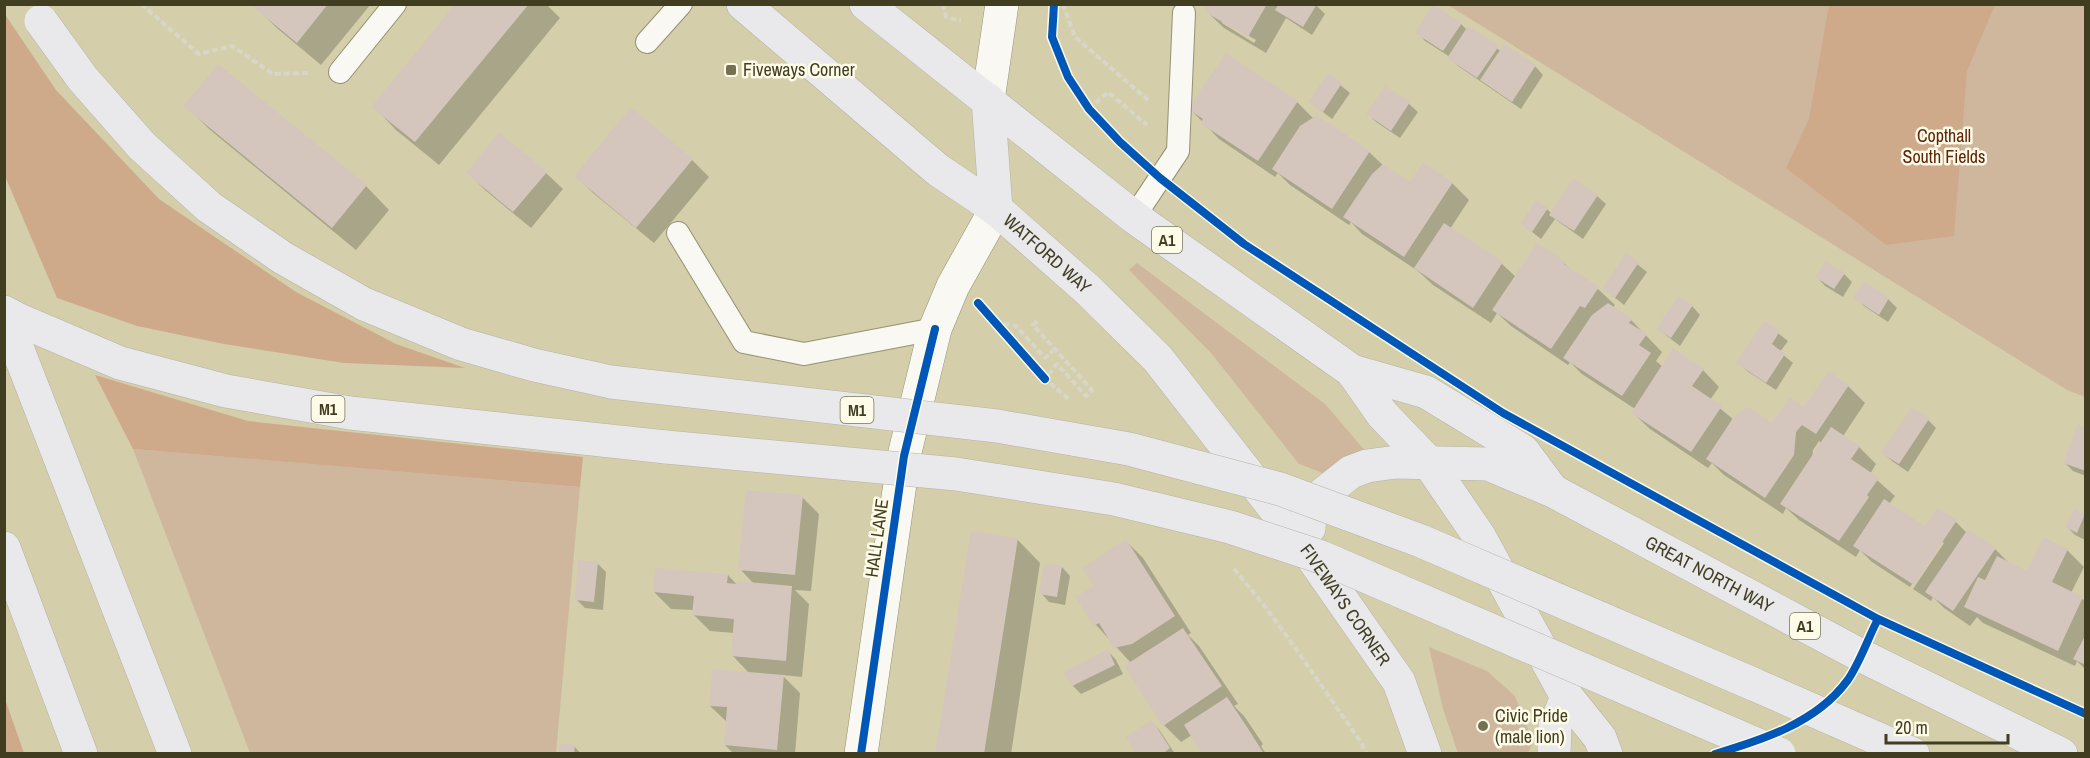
<svg xmlns="http://www.w3.org/2000/svg" width="2090" height="758" font-family="'Archivo Narrow',sans-serif">
	<rect width="100%" height="100%" fill="#d4cfaa"/>
	<path fill="#cfb79e" d="M1448 5H2085V397L2067 390Z
		M1137 263 1325 404 1367 453 1328 475 1299 464 1211 353 1129 270Z
		M133 449 580 487 556 753H250Z
		M1429 647 1487 671 1515 696 1533 742 1528 753H1458L1443 709Z"/>
	<path fill="#ceaa8b" d="M1829 5H1995L1967 71 1954 236 1886 245 1786 168 1809 119Z
		M4 13 56 90 159 199 296 292 396 344 465 368 344 363 224 344 137 326 57 298 5 176Z
		M95 375 248 421 583 457 580 487 133 449Z
		M5 699 24 753H5Z"/>
	<path fill="#0003" fill-rule="evenodd" d="M256 4H371L321 65 278 29 254 6Z
		M457 4H546L560 18 439 165 396 130 373 106Z
		M1207 4H1315L1325 14 1312 35 1286 18 1266 53 1224 28 1206 11ZM1222 20 1256 40 1254 43 1222 23Z
		M1461 24 1467 30 1501 51 1535 66 1543 75 1521 109 1458 66 1450 57 1425 41 1417 32Z
		M1328 75 1350 93 1332 119 1310 102Z
		M1385 88 1409 104 1418 112 1400 138 1376 122 1368 114Z
		M1297 102 1314 119 1369 152 1386 168 1410 184 1424 164 1452 183 1469 200 1450 229 1502 264 1516 277 1537 245 1565 264 1574 273 1598 289 1615 305 1613 308 1631 320 1662 352 1656 361 1663 367 1703 370 1719 387 1710 400 1734 420 1773 425 1804 409 1828 373 1848 386 1865 403 1843 436 1859 447 1876 464 1870 474 1895 496 1889 504 1925 528 1956 522 1967 533 1995 549 2010 564 2028 573 2067 550 2084 567 2071 593 2086 601V670L2077 661 2075 666 1983 623 1977 617 1970 626 1944 608 1933 597 1931 601 1913 589 1944 543 1941 541 1910 587 1872 562 1860 550 1856 557 1799 520 1786 508 1783 514 1724 475 1712 463 1708 468 1650 429 1633 413 1635 409 1582 374 1570 362 1568 365 1511 326 1497 313 1491 323 1433 285 1418 271 1362 234 1351 222 1349 225 1290 185 1278 173 1275 177 1219 139 1190 109ZM1819 441 1822 443 1812 459 1813 450Z
		M186 106 366 186 389 210 356 250 209 129Z
		M692 160 709 177 654 243 593 193 576 176Z
		M468 173H546L563 189 531 228 485 190Z
		M1597 196 1606 204 1583 239 1555 219 1541 239 1522 224 1547 209 1552 214Z
		M1626 255 1647 272 1624 305 1604 289Z
		M1844 274 1852 282 1843 297 1825 286 1817 277Z
		M1864 283 1888 299 1897 308 1888 322 1864 306 1855 297Z
		M1692 306 1700 315 1680 346 1658 329Z
		M1765 323 1788 341 1780 352 1793 363 1776 390 1747 371 1738 362Z
		M1928 420 1936 428 1908 472 1892 461 1883 453Z
		M2086 429V476L2073 471 2065 463Z
		M802 497 819 514 811 591 795 590 809 604 802 677 782 675 800 693 795 754H734L725 745 727 722 710 706 750 674 732 655 734 633 710 631 693 614 694 610 671 609 654 592 728 575 738 586 754 584 740 569Z
		M2084 516 2086 517 2085 540 2075 535 2067 527Z
		M1017 539 1040 563 1011 754H937Z
		M1126 541 1143 558 1191 633 1188 635 1199 646 1238 704 1234 706 1244 716 1263 744 1261 746 1266 754H1204L1192 735 1181 742 1164 725 1131 663 1096 625 1077 597 1096 586Z
		M598 564 606 572 603 610 585 608 576 599Z
		M1062 567 1070 576 1065 605 1049 602 1041 593Z
		M1108 651 1116 660 1123 674 1081 694 1073 686Z
		M1152 722 1160 731 1175 754H1138Z
		M574 746 581 754H561Z"/>
	<path fill="#d4c6bc" d="M254 4H328L297 43 252 6Z
		M455 4H529L415 142 371 107Z
		M1206 4H1267L1248 37 1205 12Z
		M1279 4H1317L1303 27 1275 10Z
		M1433 4 1462 23 1443 51 1415 33Z
		M1468 26 1499 46 1477 78 1447 58Z
		M1504 44 1536 65 1512 102 1480 80Z
		M1226 53 1298 101 1258 161 1200 123 1203 119 1188 109Z
		M218 64 367 185 332 228 183 106Z
		M1328 73 1342 83 1323 112 1308 102Z
		M1385 86 1410 102 1391 131 1366 114Z
		M631 107 693 159 636 228 574 176Z
		M1317 115 1370 151 1332 209 1272 169 1300 126Z
		M499 132 547 172 513 212 466 173Z
		M1423 162 1453 182 1404 257 1343 217 1372 174 1383 164 1410 182Z
		M1574 178 1598 195 1574 231 1549 215Z
		M1536 200 1548 208 1532 232 1520 224Z
		M1444 223 1503 262 1473 308 1414 268Z
		M1537 243 1566 262 1564 264 1599 287 1585 308 1580 306 1551 349 1492 310Z
		M1626 253 1639 262 1615 298 1602 289Z
		M1826 261 1845 273 1834 289 1815 277Z
		M1864 281 1889 298 1879 315 1853 298Z
		M1678 296 1693 305 1671 338 1656 329Z
		M1608 303 1632 319 1629 323 1647 334 1639 345 1651 353 1622 396 1563 358 1592 315Z
		M1764 321 1780 331 1772 344 1785 354 1766 383 1736 363Z
		M1673 348 1704 369 1692 386 1722 406 1691 452 1631 413Z
		M1828 371 1849 385 1816 434 1802 425 1796 432 1794 455 1765 498 1706 459 1735 415 1749 407 1772 423 1790 397 1804 407Z
		M1912 407 1929 419 1899 464 1881 453Z
		M2078 424 2086 427V471L2063 463Z
		M1831 427 1860 446 1851 459 1879 478 1867 495 1869 497 1839 541 1780 504Z
		M746 490 803 495 795 575 738 570Z
		M1884 499 1925 526 1937 508 1957 520 1914 585 1853 546Z
		M2074 509 2085 514 2077 533 2065 527Z
		M1968 529 1996 548 1953 611 1925 592Z
		M971 531 1018 538 984 754H935Z
		M2043 537 2068 549 2052 582 2083 597 2058 651 1964 607 1978 577 1985 580 1997 556 2027 571Z
		M1126 539 1175 616 1132 644 1114 648 1099 623 1094 626 1075 597 1094 586 1082 568Z
		M578 560 598 562 594 602 575 600Z
		M1044 563 1062 566 1057 597 1039 594Z
		M655 568 728 574 727 583 737 584V581L792 586 786 661 731 656 734 619 692 615 694 596 653 592Z
		M1183 628 1222 686 1163 726 1124 666Z
		M2086 634V665L2073 659Z
		M1108 649 1115 665 1072 686 1064 672Z
		M712 669 784 675 777 750 724 745 727 707 709 706Z
		M1227 697 1247 727 1264 754H1202L1184 725Z
		M1152 720 1170 748 1162 754H1136L1126 737Z
		M560 743 575 745 574 754H559Z"/>
	<g fill="none" stroke-linecap="round" stroke-linejoin="round">
		<g stroke="#949173" stroke-width="24">
			<path id="lane" d="M647 42 681 4
				M340 72 395 4
				M1134 217 1178 151 1184 13
				M678 233 744 342 804 354 935 329"/>
		</g>
		<g stroke="#949173" stroke-width="34">
			<path id="street" d="M861 754 904 456 935 329 953 286 996 209"/>
		</g>
		<g stroke="#949173" stroke-width="34">
			<path id="secondary" d="M988 100 1002 4"/>
		</g>
		<g stroke="#b5b2a7" stroke-width="34">
			<g id="highway">
				<path id="s1" d="M743 4 938 170 996 209 1087 289 1158 359 1307 550 1399 682 1425 754"/>
				<path d="M866 4 1134 217 1352 371 1382 414 1429 463 1479 536 1567 697 1600 738 1606 754"/>
				<path d="M988 100 996 209"/>
				<path d="M4 312 19 320 120 363 226 391 350 413 666 447"/>
				<path d="M4 314 175 754"/>
				<path d="M1352 371 1426 392 1523 451 1552 490"/>
				<path id="s2" d="M1309 528 1310 517 1323 494 1351 472 1367 466 1396 462 1488 464 1553 491 1860 655 2061 754"/>
				<path d="M4 548 81 754"/>
				<path d="M1753 684 1913 754"/>
				<path d="M1554 754 1555 726 1567 697"/>
			</g>
		</g>
		<path stroke="#d7d6c9" stroke-width="4" stroke-dasharray="6 3" stroke-linecap="butt" d="M141 4 199 54 232 46 273 74 310 73
			M943 4 946 17 961 21
			M1063 4 1075 37 1148 100
			M1046 37H1052
			M1089 109 1108 92 1147 125
			M995 321 1016 326 1045 358 1056 348
			M1037 321 1033 325 1092 390 1086 396 1057 364 1045 379 1069 399
			M1234 569C1280 622 1318 682 1359 739L1367 754"/>
		<use href="#lane" stroke="#f9f8f2" stroke-width="22"/>
		<use href="#street" stroke="#f9f8f2" stroke-width="33"/>
		<use href="#secondary" stroke="#f9f8f2" stroke-width="33"/>
		<use href="#highway" stroke="#e9e8ea" stroke-width="33"/>
		<g stroke="#b5b2a7" stroke-width="34" stroke-linecap="butt">
			<path id="highway-bridge" d="M41 21 83 79 142 146 209 207 283 258 364 304 461 344 534 365 611 382 997 426 1129 449 1280 489 1421 541 1753 684
				M666 447 956 474 1114 499 1230 527 1321 557 1779 754"/>
		</g>
		<use href="#highway-bridge" stroke="#e9e8ea" stroke-width="33"/>
		<g stroke="#fefce8" stroke-width="11">
			<path id="cycleway" d="M1054 4 1052 37 1068 77 1089 109 1120 142 1160 178 1244 244 1503 413 1878 619 2086 714
				M978 303 1045 379
				M861 754 904 456 935 329
				M1715 754C1762 740 1816 723 1847 681 1859 665 1868 638 1878 619"/>
		</g>
		<use href="#cycleway" stroke="#0057b8" stroke-width="8"/>
	</g>
	<g fill="#747051" stroke="#fefce8" stroke-width="2">
		<rect x="725" y="64" width="12" height="12" rx="3"/>
		<circle cx="1483" cy="726" r="6"/>
	</g>
	<g text-anchor="middle" stroke-width="5" stroke-linejoin="round" paint-order="stroke">
		<g fill="#fefce8" stroke="#79765d" stroke-width="1.5">
			<rect x="1152" y="227" width="30" height="26" rx="4.5"/>
			<rect x="311.5" y="396" width="33" height="26" rx="4.5"/>
			<rect x="840.5" y="397" width="33" height="26" rx="4.5"/>
			<rect x="1790" y="613" width="30" height="26" rx="4.5"/>
		</g>
		<g font-size="16" font-weight="bold" fill="#403d21">
			<text x="1167" y="246">A1</text>
			<text x="328" y="415">M1</text>
			<text x="857" y="416">M1</text>
			<text x="1805" y="632">A1</text>
		</g>
		<g font-size="18" fill="#403d21" stroke="#fefce8" text-anchor="start">
			<text x="743" y="76">Fiveways Corner</text>
			<text x="1495" y="722">Civic Pride<tspan x="1495" dy="21">(male lion)</tspan></text>
		</g>
		<g font-size="18" fill="#5e2408" stroke="#fefce8">
			<text x="1944" y="142">Copthall<tspan x="1944" dy="21">South Fields</tspan></text>
		</g>
		<g font-size="18" fill="#403d21" stroke="#fefce8">
			<text dy="6" stroke="none"><textPath href="#s1" startOffset="394">WATFORD WAY</textPath></text>
			<text transform="translate(877 538) rotate(-82)" y="6">HALL LANE</text>
			<text dy="6" stroke="none"><textPath href="#s2" startOffset="459">GREAT NORTH WAY</textPath></text>
			<text dy="6" stroke="none"><textPath href="#s1" startOffset="856">FIVEWAYS CORNER</textPath></text>
		</g>
	</g>
	<rect width="2090" height="758" fill="none" stroke="#403d21" stroke-width="12"/>
	<path d="M1886 734v9h122v-9" fill="none" stroke="#403d21" stroke-width="3"/>
	<text x="1895" y="734" font-size="18" fill="#403d21" stroke="#fefce8" stroke-width="4.5" paint-order="stroke">20 m</text>
</svg>
